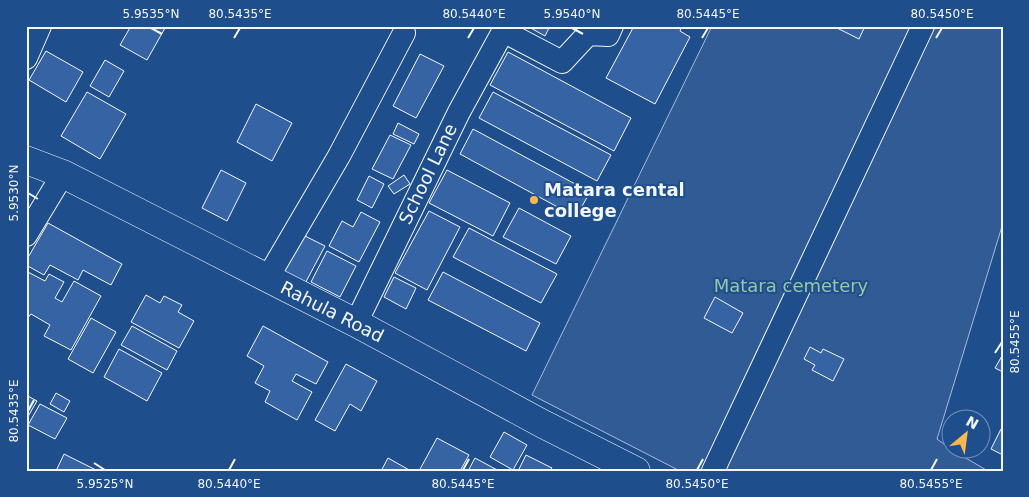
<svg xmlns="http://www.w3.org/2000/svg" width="1029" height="497" font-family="'DejaVu Sans',sans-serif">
	<rect width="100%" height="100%" fill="#1f4e8c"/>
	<path fill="#305b95" stroke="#a8bbd7" d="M712 26H1003V223L937 439 952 450 988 471H680L532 395Z"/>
	<path fill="#3563a3" stroke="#f2f6ff" d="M131 26H162L165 28 147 60 120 45Z
		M527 26H550L545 36Z
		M634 26H682L680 31 690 37 655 104 606 78Z
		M833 26H865L859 39Z
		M46 51 83 72 66 102 29 80Z
		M508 52 631 118 614 151 490 85Z
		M420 54 444 66 416 118 393 106Z
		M105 60 124 71 109 97 90 86Z
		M87 92 126 114 100 159 61 136Z
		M493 92 611 155 597 181 479 118Z
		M256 104 292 123 272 161 237 142Z
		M398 123 419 134 414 144 393 134Z
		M473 129 590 192 576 217 460 154Z
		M390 135 411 145 393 179 372 169Z
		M221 170 246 183 227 221 202 208Z
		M447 170 510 203 493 236 429 203Z
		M404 175 410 184 394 194 388 186Z
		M369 176 384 184 372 208 357 200Z
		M519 208 571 236 556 264 503 237Z
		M429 211 460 227 427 290 395 273Z
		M361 212 380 222 359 262 329 246 342 221 353 227Z
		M48 223 122 264 111 285 83 270 78 280 50 265 44 275 26 265V261Z
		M469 228 557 274 541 303 453 257Z
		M297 232 325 246 301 291 274 277Z
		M327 251 356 266 340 297 311 282Z
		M26 271 45 281 49 274 64 282 55 298 62 302 74 281 101 296 71 350 44 336 50 325 31 314 26 320Z
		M443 272 540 323 526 351 428 300Z
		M394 277 416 288 406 309 384 297Z
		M146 295 160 303 164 296 182 305 178 312 194 321 179 348 131 322Z
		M715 297 743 313 732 333 704 318Z
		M91 318 116 332 93 373 68 359Z
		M132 326 177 351 167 370 121 345Z
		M263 326 328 362 316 384 296 374 292 381 312 392 297 420 265 402 270 391 255 383 264 366 247 356Z
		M810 347 821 353 823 349 844 359 833 381 812 370 815 365 804 359Z
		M119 349 162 373 147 401 104 377Z
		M1003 354V372L995 368Z
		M346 364 377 381 361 411 350 404 335 431 315 420Z
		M56 393 70 401 64 412 50 404Z
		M26 395 37 401 26 420Z
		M40 404 67 418 55 439 28 425Z
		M1001 429 1003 430V455L991 449Z
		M504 432 527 445 513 470 490 457Z
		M437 438 469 455 460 471H419Z
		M64 454 98 471H56Z
		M526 455 552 468 550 471H518Z
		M388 458 411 471H381Z
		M475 458 499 471H468Z"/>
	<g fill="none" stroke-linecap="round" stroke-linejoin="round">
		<g stroke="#f2f6ff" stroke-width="24">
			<path id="street" d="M503 31 562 62 588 34 608 35 612 26
				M26 58 40 26
				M26 235 63 174
				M267 279 339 156 404 33
				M356 323 459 112 506 26
				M713 471 923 26"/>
		</g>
		<g stroke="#f2f6ff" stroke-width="29">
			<path id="secondary" d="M26 160 63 174 356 323 543 424 636 471"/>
		</g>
		<use href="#street" stroke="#1f4e8c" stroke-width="22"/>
		<use href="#secondary" stroke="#1f4e8c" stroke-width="28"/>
	</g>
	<path fill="none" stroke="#f2f6ff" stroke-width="2" d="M151 28 162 34M572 28 583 34M234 38 240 28M468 38 474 28M702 38 708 28M936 38 942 28M28 193 38 199M995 353 1002 342M28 411 34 400M94 463 105 470M229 470 235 459M463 470 469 459M697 470 703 459M931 470 937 459"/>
	<circle fill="#ffb74d" stroke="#1f4e8c" stroke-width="2" cx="534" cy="200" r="5"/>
	<g text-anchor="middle" stroke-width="4" stroke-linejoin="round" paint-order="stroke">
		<g font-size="18" fill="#f2f6ff" stroke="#1f4e8c">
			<text transform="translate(428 174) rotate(-64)" y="6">School Lane</text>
			<text transform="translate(332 312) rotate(27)" y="6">Rahula Road</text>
		</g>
		<g font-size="18" font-weight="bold" fill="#f2f6ff" stroke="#1f4e8c" text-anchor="start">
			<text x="544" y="196">Matara cental<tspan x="544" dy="21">college</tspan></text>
		</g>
		<g font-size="18" fill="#97c8a6" stroke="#1f4e8c">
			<text x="791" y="292">Matara cemetery</text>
		</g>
	</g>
	<rect width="1029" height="497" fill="none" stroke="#1f4e8c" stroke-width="55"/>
	<g transform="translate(966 434) rotate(29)"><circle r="24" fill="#1f4e8c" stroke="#7391ba"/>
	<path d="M0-4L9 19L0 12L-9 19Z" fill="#ffb74d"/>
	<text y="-8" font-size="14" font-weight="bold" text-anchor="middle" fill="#f2f6ff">N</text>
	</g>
	<rect x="28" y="28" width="974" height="442" fill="none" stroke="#f2f6ff" stroke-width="2"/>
	<g font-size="12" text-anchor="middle" fill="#f2f6ff">
		<text x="151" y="18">5.9535°N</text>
		<text x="240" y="18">80.5435°E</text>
		<text x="474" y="18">80.5440°E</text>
		<text x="572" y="18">5.9540°N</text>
		<text x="708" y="18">80.5445°E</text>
		<text x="942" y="18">80.5450°E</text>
		<text transform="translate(14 193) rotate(-90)" y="4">5.9530°N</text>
		<text transform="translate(1015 342) rotate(-90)" y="4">80.5455°E</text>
		<text transform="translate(14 411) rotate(-90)" y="4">80.5435°E</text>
		<text x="105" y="488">5.9525°N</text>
		<text x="229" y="488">80.5440°E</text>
		<text x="463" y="488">80.5445°E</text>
		<text x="697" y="488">80.5450°E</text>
		<text x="931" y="488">80.5455°E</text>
	</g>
</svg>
